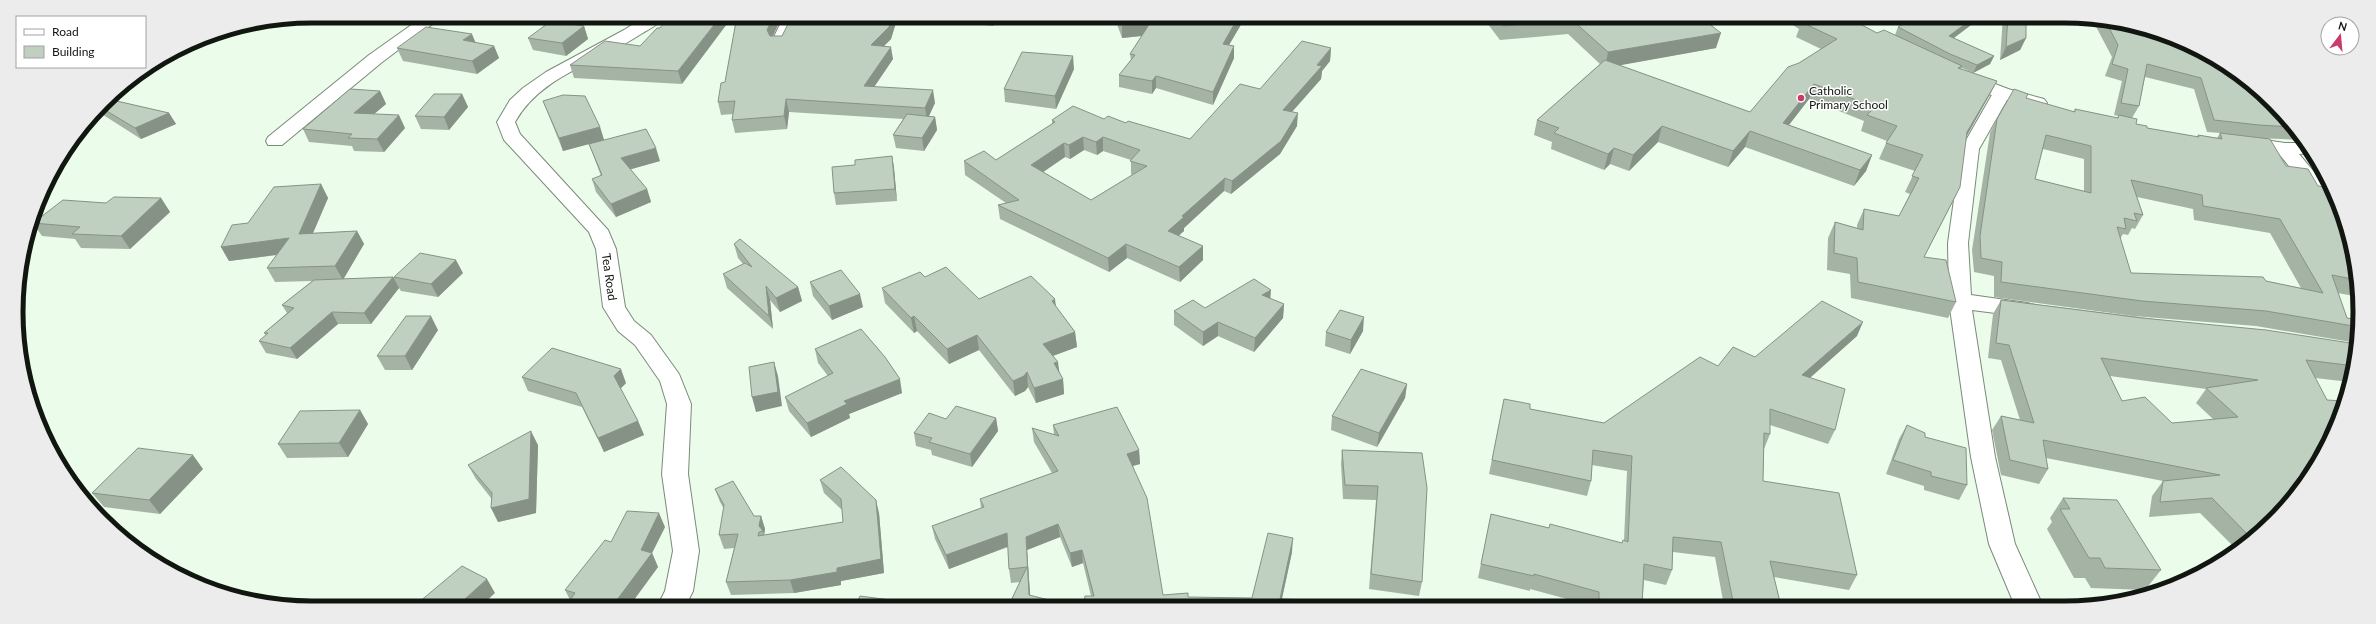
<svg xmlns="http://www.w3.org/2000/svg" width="2376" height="624" font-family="Lato,sans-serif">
	<rect width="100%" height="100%" fill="#ebfceb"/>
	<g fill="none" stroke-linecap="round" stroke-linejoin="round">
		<g stroke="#7b8a7b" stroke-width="2">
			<path id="minor" d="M424 16H443L381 63 282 145H268L266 141 268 137 369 55Z
				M784 16H800L785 47H773L771 43Z
				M2002 88 2008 89 2011 93 1979 149 1968 243 1971 295 2027 303 2035 305 2038 310 2035 315 2027 317 1972 310 1995 457 2015 544 2043 606H2015L1989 544 1971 457 1949 301 1948 243 1961 149 1993 93 1996 89Z"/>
		</g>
		<g stroke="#7b8a7b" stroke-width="2">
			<path id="primary" d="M646 16H665C660 24 649 29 641 34 599 62 540 76 515 122L520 134 608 230 616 249 625 307 634 321 651 335 679 374 691 404 688 474 699 551 693 591 685 607H657L665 591 673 551 662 474 667 404 660 381 635 345 618 331 603 307 596 249 589 232 504 140 497 122 510 100 523 88 546 72 624 30Z
				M1965 72 2008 89 2044 99 2047 103 2044 107 2038 108 1996 97 1959 81 1956 77 1959 73Z
				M2244 137 2285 143H2306L2313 153 2299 154 2330 191 2327 195 2320 197 2313 195 2279 154 2237 147 2235 143 2237 139Z"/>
		</g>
		<use href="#minor" fill="#fff" fill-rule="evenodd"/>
		<use href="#primary" fill="#fff" fill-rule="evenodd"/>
	</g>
	<path fill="#a5b3a5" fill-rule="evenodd" d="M669 16 682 84 574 78 570 65 640 46 660 28Z
		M737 16H782L773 36H782L792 16H898L891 39 884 46 893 59 874 87 935 103 929 116 935 117 937 130 924 151 896 148 893 135 903 119 789 112 787 129 735 133 732 120 733 114 721 115 718 102 725 82Z
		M963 16H1000L993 26 964 23Z
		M1114 16H1246L1229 45 1234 46V58L1213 105 1156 88 1152 94 1119 87V75L1131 60 1130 54 1142 36 1122 38Z
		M1489 16H1699L1716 48 1619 65 1750 112 1799 63 1821 49 1796 37 1799 29 1779 16H1845L1877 33 1895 35 1898 27 1906 22 1895 16H1983L1953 38 1994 56 1990 64 1973 73 1962 68 1961 69 1997 81 1989 96 1966 136 1960 187 1952 203 1924 257 1956 302 1948 318 1851 298 1850 274 1827 270 1828 238 1835 222 1857 228V225L1864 209 1899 216 1910 194 1905 192 1915 171 1879 159 1887 141 1861 131 1864 121 1809 99 1789 125 1872 155 1866 171 1854 186 1745 147 1728 167 1658 142 1629 171 1610 164 1604 170 1551 149 1552 142 1534 135 1537 120 1600 64 1568 34 1500 40 1487 23Z
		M2003 16H2026V38L2020 50 2000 60Z
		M2092 19 2122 22 2273 103 2304 140 2255 138 2286 166 2354 254 2359 297 2338 293 2347 318 2359 320 2357 343 2256 326 2133 316 1994 297V276L1974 272 1972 250 1990 133 1997 119 2026 98 2074 112 2075 109 2117 118 2118 116 2114 115 2122 81 2105 76 2112 57ZM2145 77 2194 89 2207 132 2220 133 2217 138 2198 135 2197 137 2147 128 2136 124 2132 118 2139 106ZM2043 149 2084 159V191L2035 179ZM2137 197 2193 209 2194 220 2270 233 2301 288 2266 281 2131 273 2120 239 2123 234 2128 235 2132 228 2135 229 2143 215Z
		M584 26 588 39 566 56 533 50 528 38Z
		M476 43 494 46 499 58 477 74 403 61 397 48Z
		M1331 48 1330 61 1322 71 1321 79 1292 112 1297 126 1280 154 1231 194 1224 191 1184 228V231L1178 236 1203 246V260L1180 282 1127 258 1109 272 1000 219 998 205 1006 203 965 175 964 161 996 160 1052 124V120L1104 119 1126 123 1190 139 1260 89ZM1084 150 1097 155 1103 151 1131 160V174L1132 175 1091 200 1043 172 1065 157 1070 159Z
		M1074 69 1056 109 1005 102 1004 89Z
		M380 91 386 104 374 114 405 128 384 152 354 151 352 146 309 142 303 129Z
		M462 94 468 107 449 130 421 129 415 116Z
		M108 99 169 113 176 124 141 139 97 111Z
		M543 101 600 127 604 140 563 151Z
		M589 144 660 161 630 169 647 189 651 202 616 217 596 192 592 179 601 176Z
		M892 156 894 168 897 201 836 205 834 193 855 165Z
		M321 184 328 198 313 233 357 231 364 244 343 279 393 277H394L463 273 438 297 401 291 399 288 371 324H338L297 359 266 353 259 341 266 335 264 333 287 313 282 305 312 281 275 282 267 268 277 255 229 261 221 247 248 223Z
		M161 198 170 212 130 249 81 248 75 239 42 236 33 223 106 203Z
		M734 244 798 287 802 301 780 312 770 300 773 329 727 288 723 274 743 264 738 258Z
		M925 277 979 299 1056 307 1075 332 1077 347 1053 356 1059 372 1063 379 1064 394 1036 403 1028 387 1025 391 1015 396 979 350 949 364 917 331 914 333 885 303 882 288Z
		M810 282 863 307 832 320 813 296Z
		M1271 299 1284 304 1283 318 1254 352 1218 336 1203 346 1174 325V311L1205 308Z
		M2001 300 2357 344 2354 370 2350 382 2315 378 2259 534 2236 549 2200 513 2149 517 2152 496 2163 481 2046 458 2048 469 2039 484 2001 475 1992 430 2001 416 2020 420 2001 360 1988 358 1993 314ZM2110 376 2206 389 2196 403 2214 420 2172 423 2122 401Z
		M438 330 412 370H385L377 356Z
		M1363 331 1350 354 1325 346 1326 332Z
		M1857 336 1810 378 1835 430 1828 444 1770 425V434L1764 449 1763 481 1857 575 1849 590 1774 577 1781 606H1724L1715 557 1673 552 1672 570 1666 585 1644 580 1642 606H1593L1530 589V591L1478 578 1491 514 1549 528 1622 543 1623 540 1624 541 1627 471 1592 465 1591 481 1587 496 1489 474 1504 399 1530 409 1604 423 1718 366 1755 357Z
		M815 349 902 393 849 414 850 418 811 437 789 411 785 397 828 376 818 363Z
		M522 377 626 383 620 389 638 421 644 435 604 452 582 407 528 391Z
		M1407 384 1405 398 1377 447 1331 430 1332 416Z
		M360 410 368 424 348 457 287 458 278 444Z
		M996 418 998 431 972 467 932 455 931 450 916 446 914 433 946 419Z
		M1053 425 1139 450 1140 464 1133 466 1163 595 1188 597 1252 598 1292 552 1282 599 1008 607 1020 582 1011 583 1009 569 1008 547 949 569 935 539 932 526 981 508 980 499 1052 473 1034 442 1032 428 1054 435ZM1060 537 1072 567 1083 563 1091 596 1084 603H1061L1030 595 1027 550Z
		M1907 425 1925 437 1967 485 1959 500 1924 490V486L1886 474 1899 439Z
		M538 445 536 513 498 522 491 498 476 479 468 465Z
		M1342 450 1422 453V582L1419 596 1369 589 1376 500 1343 499 1341 464Z
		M203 469 160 514 104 507 92 493Z
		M820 480 879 513 884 573 841 581V585L794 593 731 595 726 582 734 548 724 549 719 535 724 509 720 502 715 489 754 516H761L765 529 764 535 843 522 842 510 824 493Z
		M2063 498 2161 570 2145 590 2091 588 2085 578H2074L2047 529 2052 522 2050 518Z
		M665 527 652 553 658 567 628 608H564L570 600 565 590 611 542Z"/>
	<path fill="#869286" d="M721 16H733L682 84 678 71Z
		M774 16H782L770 42 767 30Z
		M892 16H898L891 39 873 57 871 45Z
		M992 16H1000L993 26Z
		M1239 16H1246L1222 57 1223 44Z
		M1976 16H1983L1946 44 1949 36Z
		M1150 23V35L1122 38V26Z
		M584 26 588 39 566 56 562 43Z
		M1721 33 1716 48 1605 68 1608 52Z
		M472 34 477 46 463 40Z
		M2026 38 2020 50 2000 60 2006 47Z
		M494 46 499 58 477 74 472 61Z
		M1234 46V58L1213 105V92Z
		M891 47 893 59 866 99 864 86Z
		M1331 48 1330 61 1322 71 1321 79 1282 123 1283 110Z
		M1073 56 1074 69 1056 109 1055 96Z
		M1994 56 1990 64 1973 73 1977 65Z
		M1156 76V88L1152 94V81Z
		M1997 81 1989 96 1960 148 1967 132Z
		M1814 84 1809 99 1778 139 1783 123Z
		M933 90 935 103 927 120 925 108Z
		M380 91 386 104 360 126 354 113Z
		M462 94 468 107 449 130 444 117Z
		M786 99 789 112 787 129 784 116Z
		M169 113 176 124 141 139 135 128Z
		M1298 113 1297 126 1280 154 1231 194 1232 181Z
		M399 115 405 128 384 152 377 139Z
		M935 117 937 130 924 151 922 138Z
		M1662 126 1658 142 1629 171 1633 155Z
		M600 127 604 140 563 151 559 138Z
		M1750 131 1745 147 1728 167 1733 151Z
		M1083 137 1084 150 1070 159 1069 145Z
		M1103 137V151L1097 155 1096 142Z
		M1064 143 1065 157 1033 179 1031 165Z
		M656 148 660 161 625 171 621 158Z
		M1614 148 1610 164 1604 170 1608 154Z
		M1872 155 1866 171 1854 186 1860 170Z
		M892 156 894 168 897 201 895 189Z
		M1225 178 1224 191 1184 228V231L1168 245V231L1182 216Z
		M321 184 328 198 307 247 299 234Z
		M1960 187 1952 203 1916 273 1924 257Z
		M647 189 651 202 616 217 611 204Z
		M161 198 170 212 130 249 121 236Z
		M357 231 364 244 343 280 335 266Z
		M289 238 297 252 229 261 221 247Z
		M1126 244 1127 258 1109 272 1108 258Z
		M1203 246V260L1180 282 1179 267Z
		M456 260 463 273 438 297 431 284Z
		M393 277 399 288 371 324 364 313Z
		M766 286 770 300 773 329 769 316Z
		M798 287 802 301 780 312 776 298Z
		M1271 290 1270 304 1262 295Z
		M860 294 863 307 832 320 829 306Z
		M1055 299 1057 314 1052 301Z
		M1284 304 1283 318 1254 352 1255 338Z
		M332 312 338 324 297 359 290 348Z
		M431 316 438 330 412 370 405 356Z
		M914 316 917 331 914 333 911 318Z
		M1364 317 1363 331 1350 354 1351 340Z
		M1218 322V336L1203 346V332Z
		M1863 322 1857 336 1796 390 1802 375Z
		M1075 332 1077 347 1044 359 1043 344Z
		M977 335 979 350 949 364 947 349Z
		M774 362 778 376 782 406 756 412 752 397Z
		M1058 362 1060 377 1054 363Z
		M621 369 626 383 619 390 614 376Z
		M1027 372 1028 387 1025 391 1015 396 1013 381Z
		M900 379 902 393 849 414 850 418 811 437 807 423 844 401Z
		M1063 379 1064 394 1036 403 1034 388Z
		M1407 384 1405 398 1377 447 1379 433Z
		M360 410 368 424 348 457 339 443Z
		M996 418 998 431 972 467 970 454Z
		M638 421 644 435 604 452 598 438Z
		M531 431 538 445 536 513 498 522 491 508Z
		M1139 450 1140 464 1128 467 1127 454Z
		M193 455 203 469 160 514 149 500Z
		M876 500 879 513 884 573 841 581V585L794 593 790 580 837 568Z
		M659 513 665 527 652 553 658 567 628 608H611L641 550Z
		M761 516 765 529 764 536 763 531 759 526Z
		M1058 524 1060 537 1027 550 1031 607 1029 595 1026 537Z
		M1007 533 1009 546 949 569 946 555Z
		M1293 538 1292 552 1280 607V599Z
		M1082 550 1083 563 1072 567 1070 553Z
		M487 579 495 593 479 608H455Z"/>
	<path fill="#c0d0c0" stroke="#869286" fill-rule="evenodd" d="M669 16H721L678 71 570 65 605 41 640 46 657 28H660Z
		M737 16H774L767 30 770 36H782L792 16H892L889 27 871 45 891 47 864 86 933 90 925 108 786 99 784 116 732 120 735 101 718 102 721 83 725 82Z
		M1118 16H1239L1223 44 1234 46 1213 92 1156 76 1152 81 1119 75 1135 55 1130 54 1150 23 1122 26Z
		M1496 16H1699L1721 33 1608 52 1571 19 1503 26Z
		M1807 16H1845L1877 33 1884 30 1962 66 1958 68 1997 81 1967 132 1960 187 1924 257 1946 260 1956 302 1858 282 1857 258 1834 253 1835 222 1863 230 1864 209 1899 216 1919 178 1912 176 1923 155 1886 143 1897 126 1867 115 1875 107 1814 84 1783 123 1872 155 1860 170 1750 131 1733 151 1662 126 1633 155 1614 148 1608 154 1554 133 1559 128 1537 120 1605 60 1750 112 1788 67 1799 63 1837 39 1801 22 1810 18Z
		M1912 16H1976L1949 36 1994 56 1977 65 1950 54 1898 27 1914 17Z
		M2008 16H2026V38L2006 47Z
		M2105 20 2122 22 2177 38 2228 66 2273 103 2293 127 2259 125 2214 120 2201 78 2147 64 2139 106 2121 103 2128 69 2112 64 2118 45Z
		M551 21 584 26 562 43 528 38Z
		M426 27 472 34 463 40 494 46 472 61 397 48Z
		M1302 41 1331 48 1317 65 1322 66 1283 110 1298 113 1281 141 1232 181 1225 178 1182 216 1184 217 1168 231 1203 246 1179 267 1126 244 1108 258 998 205 1019 200 964 161 984 151 996 160 1055 122 1052 120 1073 106 1104 119 1108 116 1126 123 1128 121 1190 139 1240 84 1260 89ZM1083 137 1096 142 1103 137 1140 150 1130 161 1147 166 1091 200 1031 165 1064 143 1069 145Z
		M1022 52 1073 56 1055 96 1004 89Z
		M350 89 380 91 354 113 399 115 377 139 348 138 352 134 303 129Z
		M2014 89 2028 94 2026 98 2075 112V109L2118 118 2119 115 2137 119 2136 124 2147 126V128L2199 137 2198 135 2222 139 2220 133 2270 139 2286 166 2308 169 2318 186 2326 187 2338 200 2354 254 2357 280 2332 275 2347 318 2359 320V327L2266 311 2142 301 2001 282 2002 262 1981 258 1980 236 1997 119ZM2046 135 2091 146V193L2035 179ZM2131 180 2202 195 2203 206 2280 219 2323 293 2266 281 2263 277 2131 273 2117 227 2126 229 2124 218 2137 221 2134 213 2143 215Z
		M434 94H462L444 117 415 116Z
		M563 95 585 96 600 127 559 138 543 101Z
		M108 99 169 113 135 128 100 107Z
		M907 114 935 117 922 138 893 135Z
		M646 129 656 148 621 158 647 189 611 204 592 179 602 175 589 144Z
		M892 156 895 189 834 193 832 167 855 165V160Z
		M321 184 299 234 357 231 335 266 267 268 289 238 221 247 232 225 248 223 274 187Z
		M114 197 161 198 121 236 72 234 80 227 33 223 63 200 106 203Z
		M740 239 798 287 776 298 766 286 769 316 723 274 745 263 752 267 734 244Z
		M420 253 456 260 431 284 394 277Z
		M946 267 979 299 1031 276 1055 299 1052 301 1075 332 1043 344 1058 362 1054 363 1063 379 1034 388 1027 372 1024 376 1013 381 977 335 947 349 914 316 911 318 882 288 920 272 925 277Z
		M841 270 860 294 829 306 810 282Z
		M393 277 364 313 332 312 290 348 259 341 268 333H264L294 308 282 305 314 280Z
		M1254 279 1271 290 1262 295 1284 304 1255 338 1218 322 1203 332 1174 311 1193 300 1205 308Z
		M2001 300 2142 318 2266 330 2357 344 2355 366 2306 360 2327 400 2343 401 2320 460 2259 534 2252 539 2212 498 2160 502 2163 481 2220 475 2043 440 2048 469 2010 460 2001 416 2034 423 2009 345 1996 343ZM2101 358 2258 380 2206 388 2238 417 2172 423 2145 397 2122 401Z
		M1822 301 1863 322 1802 375 1845 389 1835 430 1770 409V434L1764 433 1763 481 1839 493 1857 575 1770 561 1781 606H1734L1721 542 1673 537 1672 570 1644 564 1642 606H1631L1599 599V592L1534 574V576L1481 564 1491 514 1549 528 1550 524 1622 543 1623 540 1628 542 1632 456 1593 450 1591 481 1492 460 1504 399 1530 404V409L1604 423 1700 357 1718 366 1733 347 1755 357Z
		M1340 310 1364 317 1351 340 1326 332Z
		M406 316H431L405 356H377Z
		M861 329 885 357 900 379 844 401 847 404 807 423 785 397 833 373 815 349Z
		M552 348 621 369 614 376 638 421 598 438 576 393 522 377Z
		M774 362 778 392 752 397 749 367Z
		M1361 369 1407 384 1379 433 1332 416Z
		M956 406 996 418 970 454 929 442 932 438 914 433 929 413 946 419Z
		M1117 407 1139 450 1127 454 1147 498 1163 595 1188 593V597L1252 598 1268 533 1293 538 1280 599 1311 600V607H1008L1027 567 1009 569 1007 533 946 555 932 526 984 507 980 499 1058 471 1032 428 1059 436 1053 425ZM1058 524 1070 553 1082 550 1094 596H1085L1084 603H1061L1029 595 1026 537Z
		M360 410 339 443 278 444 300 411Z
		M1907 425 1925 433V437L1966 448 1967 485 1931 476V472L1893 460Z
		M531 431 529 499 491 508 492 493 468 465Z
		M138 448 193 455 149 500 92 493Z
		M1342 450 1422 453 1427 488 1422 582 1371 574 1378 486 1345 485Z
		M841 467 876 500 881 559 837 568V572L790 580 726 582 738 534 719 535 724 505 715 489 733 481 754 516H761L759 526 763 531 759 532 758 536 843 522 841 499 820 480Z
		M2063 498 2117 500 2161 570 2105 568 2100 558H2089L2060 509H2070Z
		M627 511 659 513 641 550 652 553 611 608H564L575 593 565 590 605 540 611 542Z
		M462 566 487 579 455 608H412Z
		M860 596 921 604 920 607H855Z"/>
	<circle fill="#c83b6a" stroke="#fff" stroke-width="1.5" cx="1801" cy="98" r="4"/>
	<g text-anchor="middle" stroke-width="3" stroke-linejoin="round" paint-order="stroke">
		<g font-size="12" fill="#111611" stroke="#fff" text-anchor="start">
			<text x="1809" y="95">Catholic<tspan x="1809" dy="14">Primary School</tspan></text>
		</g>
		<g font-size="12" fill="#111611" stroke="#fff">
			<text transform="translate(609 277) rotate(82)" y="4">Tea Road</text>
		</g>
	</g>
	<path d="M0 0H2376V624H0ZM312 23H2064A289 289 0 0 1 2353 312V312A289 289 0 0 1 2064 601H312A289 289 0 0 1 23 312V312A289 289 0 0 1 312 23Z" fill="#ececec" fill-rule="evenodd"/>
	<path fill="none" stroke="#111611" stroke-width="5" d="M312 23H2064A289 289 0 0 1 2353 312V312A289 289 0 0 1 2064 601H312A289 289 0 0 1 23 312V312A289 289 0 0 1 312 23Z"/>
	<rect x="16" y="16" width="130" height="52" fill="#ffffff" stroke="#a0a2a0"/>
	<rect x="24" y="29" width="20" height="6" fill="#ffffff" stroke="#a0a2a0"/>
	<text x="52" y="36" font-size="12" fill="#111611">Road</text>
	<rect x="24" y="46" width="20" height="12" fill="#c0d0c0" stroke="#a0a2a0"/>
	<text x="52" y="56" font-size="12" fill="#111611">Building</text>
	<g transform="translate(2340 36) rotate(16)"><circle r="19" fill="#ffffff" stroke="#a0a2a0"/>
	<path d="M0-3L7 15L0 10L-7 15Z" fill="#c83b6a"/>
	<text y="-6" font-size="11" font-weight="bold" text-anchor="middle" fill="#111611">N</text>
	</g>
</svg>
